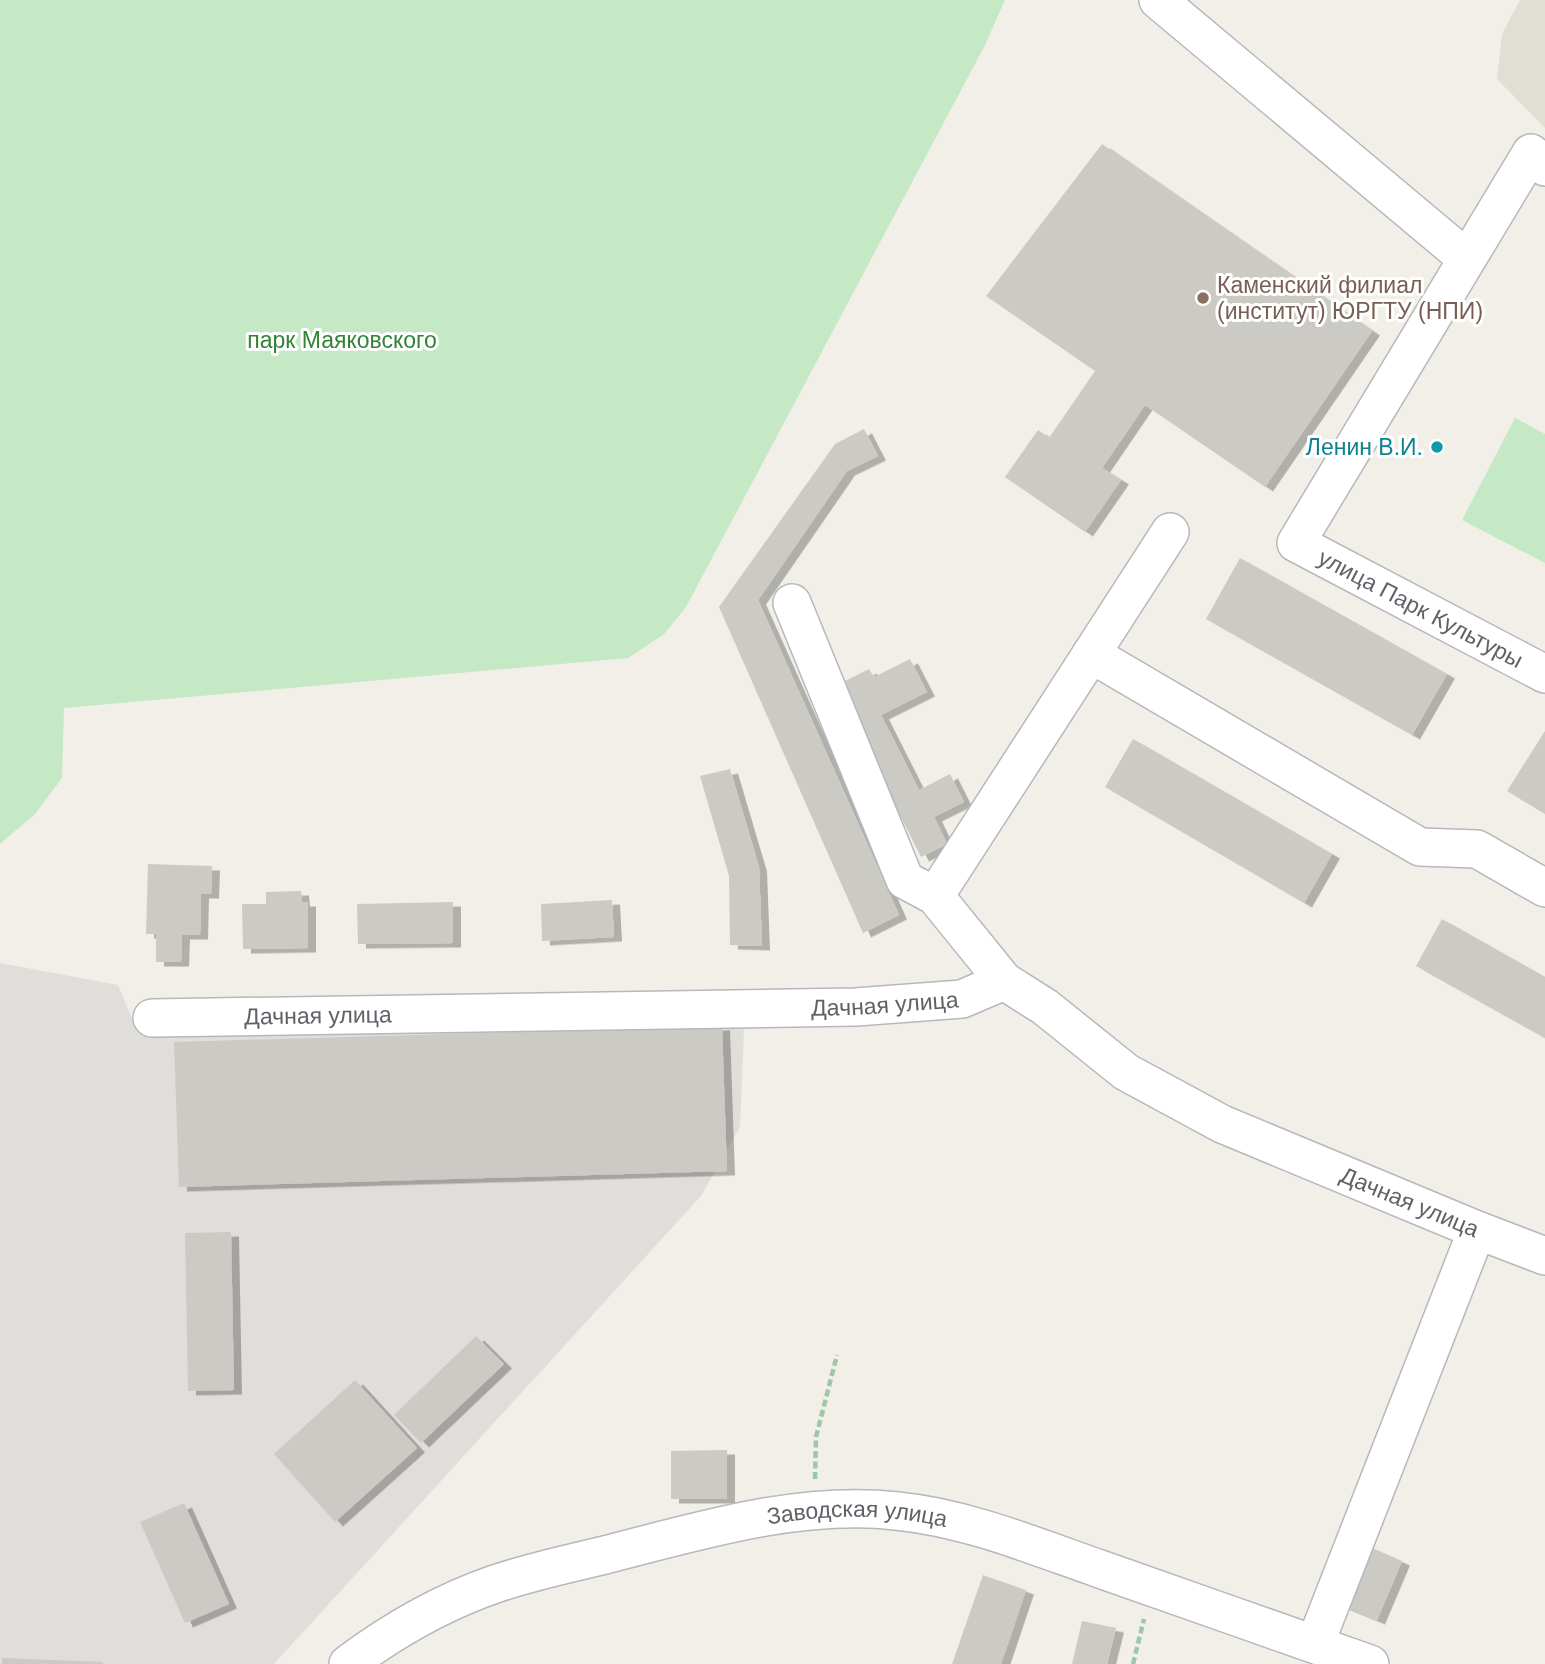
<svg xmlns="http://www.w3.org/2000/svg" width="1545" height="1664" font-family="Arial,sans-serif">
	<defs>
		<filter id="shadow"><feDropShadow dx="8" dy="4.5" stdDeviation="0" flood-color="#0004"/></filter>
	</defs>
	<rect width="100%" height="100%" fill="#f1efe8"/>
	<path fill="#e0deda" d="M0 963 118 985 138 1033 744 1029 740 1127 701 1196 274 1664H0Z"/>
	<path fill="#e1ded6" d="M1520 0H1545V128L1497 79 1502 34Z"/>
	<path fill="#c5e8c5" d="M0 0H1005L984 47 686 607 664 634 628 658 64 708 62 778 35 814 0 844Z
		M1515 418 1545 434V563L1462 520Z"/>
	<path fill="#cccac5" filter="url(#shadow)" d="M1102 144 1372 331 1265 487 1145 405 1102 468 1121 480 1085 532 1005 477 1038 430 1049 438 1095 371 986 296Z
		M864 429 878 456 847 471 758 600 899 915 863 933 719 607 835 444Z
		M1240 558 1447 674 1412 735 1206 619Z
		M910 659 927 692 881 715 919 790 950 774 964 802 934 817 947 844 921 857 835 686 869 669 874 677Z
		M1545 731V814L1507 791Z
		M1133 739 1332 854 1304 903 1105 787Z
		M730 769 759 867 762 946 730 945 729 876 700 776Z
		M148 864 212 866 211 894H201L200 935H182L181 962H156V934H146Z
		M301 891 302 902H308V948L243 949 242 904H266V892Z
		M612 900 614 937 542 941 541 904Z
		M453 902V943L358 944 357 904Z
		M1442 919 1545 977V1038L1416 966Z
		M722 1026 727 1171 179 1187 174 1042Z
		M231 1232 234 1390 188 1391 185 1233Z
		M476 1336 504 1364 421 1443 394 1415Z
		M355 1380 417 1448 335 1522 274 1454Z
		M727 1450V1499H671V1451Z
		M184 1503 229 1604 185 1623 140 1522Z
		M1361 1543 1402 1561 1377 1620 1336 1603Z
		M983 1575 1026 1590 1001 1664H952Z
		M1082 1621 1116 1628 1107 1664H1072Z
		M2 1658 103 1662V1664H2Z"/>
	<g fill="none" stroke-linecap="round" stroke-linejoin="round">
		<g stroke="#b5b8bc" stroke-width="40">
			<g id="minor">
				<path d="M1158 0 1466 258"/>
				<path id="s1" d="M1545 167 1531 153 1296 543 1545 674"/>
				<path d="M792 603 905 880 935 896 1004 981"/>
				<path d="M1091 654 1420 847 1477 849 1545 888"/>
				<path d="M935 896 1170 532"/>
				<path id="s2" d="M152 1018 856 1007 962 999 1004 981 1045 1007 1126 1072 1222 1124 1477 1230 1545 1256"/>
				<path d="M1315 1644 1477 1230"/>
				<path id="s3" d="M348 1664C392 1631 443 1602 495 1584 530 1572 568 1564 605 1555 699 1531 799 1500 897 1511 967 1518 1034 1546 1100 1569 1190 1601 1280 1632 1370 1664"/>
			</g>
		</g>
		<path stroke="#9cc7a9" stroke-width="4.5" stroke-dasharray="7 3.5" stroke-linecap="butt" d="M815 1479 816 1437 837 1355
			M1133 1664 1144 1619"/>
		<use href="#minor" stroke="#fff" stroke-width="37"/>
	</g>
	<circle fill="#8d6e63" stroke="#fff" stroke-width="2.5" cx="1203" cy="298" r="7"/>
	<circle fill="#0f9aa8" stroke="#fff" stroke-width="2.5" cx="1437" cy="447" r="7"/>
	<g text-anchor="middle" stroke-width="6" stroke-linejoin="round" paint-order="stroke">
		<g font-size="23" fill="#785e54" stroke="#fff" text-anchor="start">
			<text x="1217" y="293">Каменский филиал<tspan x="1217" dy="26">(институт) ЮРГТУ (НПИ)</tspan></text>
		</g>
		<g font-size="23" fill="#348238" stroke="#fff">
			<text x="342" y="348">парк Маяковского</text>
		</g>
		<g font-size="23" fill="#0d838f" stroke="#fff" text-anchor="end">
			<text x="1423" y="455">Ленин В.И.</text>
		</g>
		<g font-size="23" fill="#5f6368" stroke="#fff">
			<text dy="8" stroke="none"><textPath href="#s1" startOffset="616">улица Парк Культуры</textPath></text>
			<text dy="8" stroke="none"><textPath href="#s2" startOffset="733">Дачная улица</textPath></text>
			<text dy="8" stroke="none"><textPath href="#s2" startOffset="166">Дачная улица</textPath></text>
			<text dy="8" stroke="none"><textPath href="#s2" startOffset="1321">Дачная улица</textPath></text>
			<text dy="8" stroke="none"><textPath href="#s3" startOffset="539">Заводская улица</textPath></text>
		</g>
	</g>
</svg>
